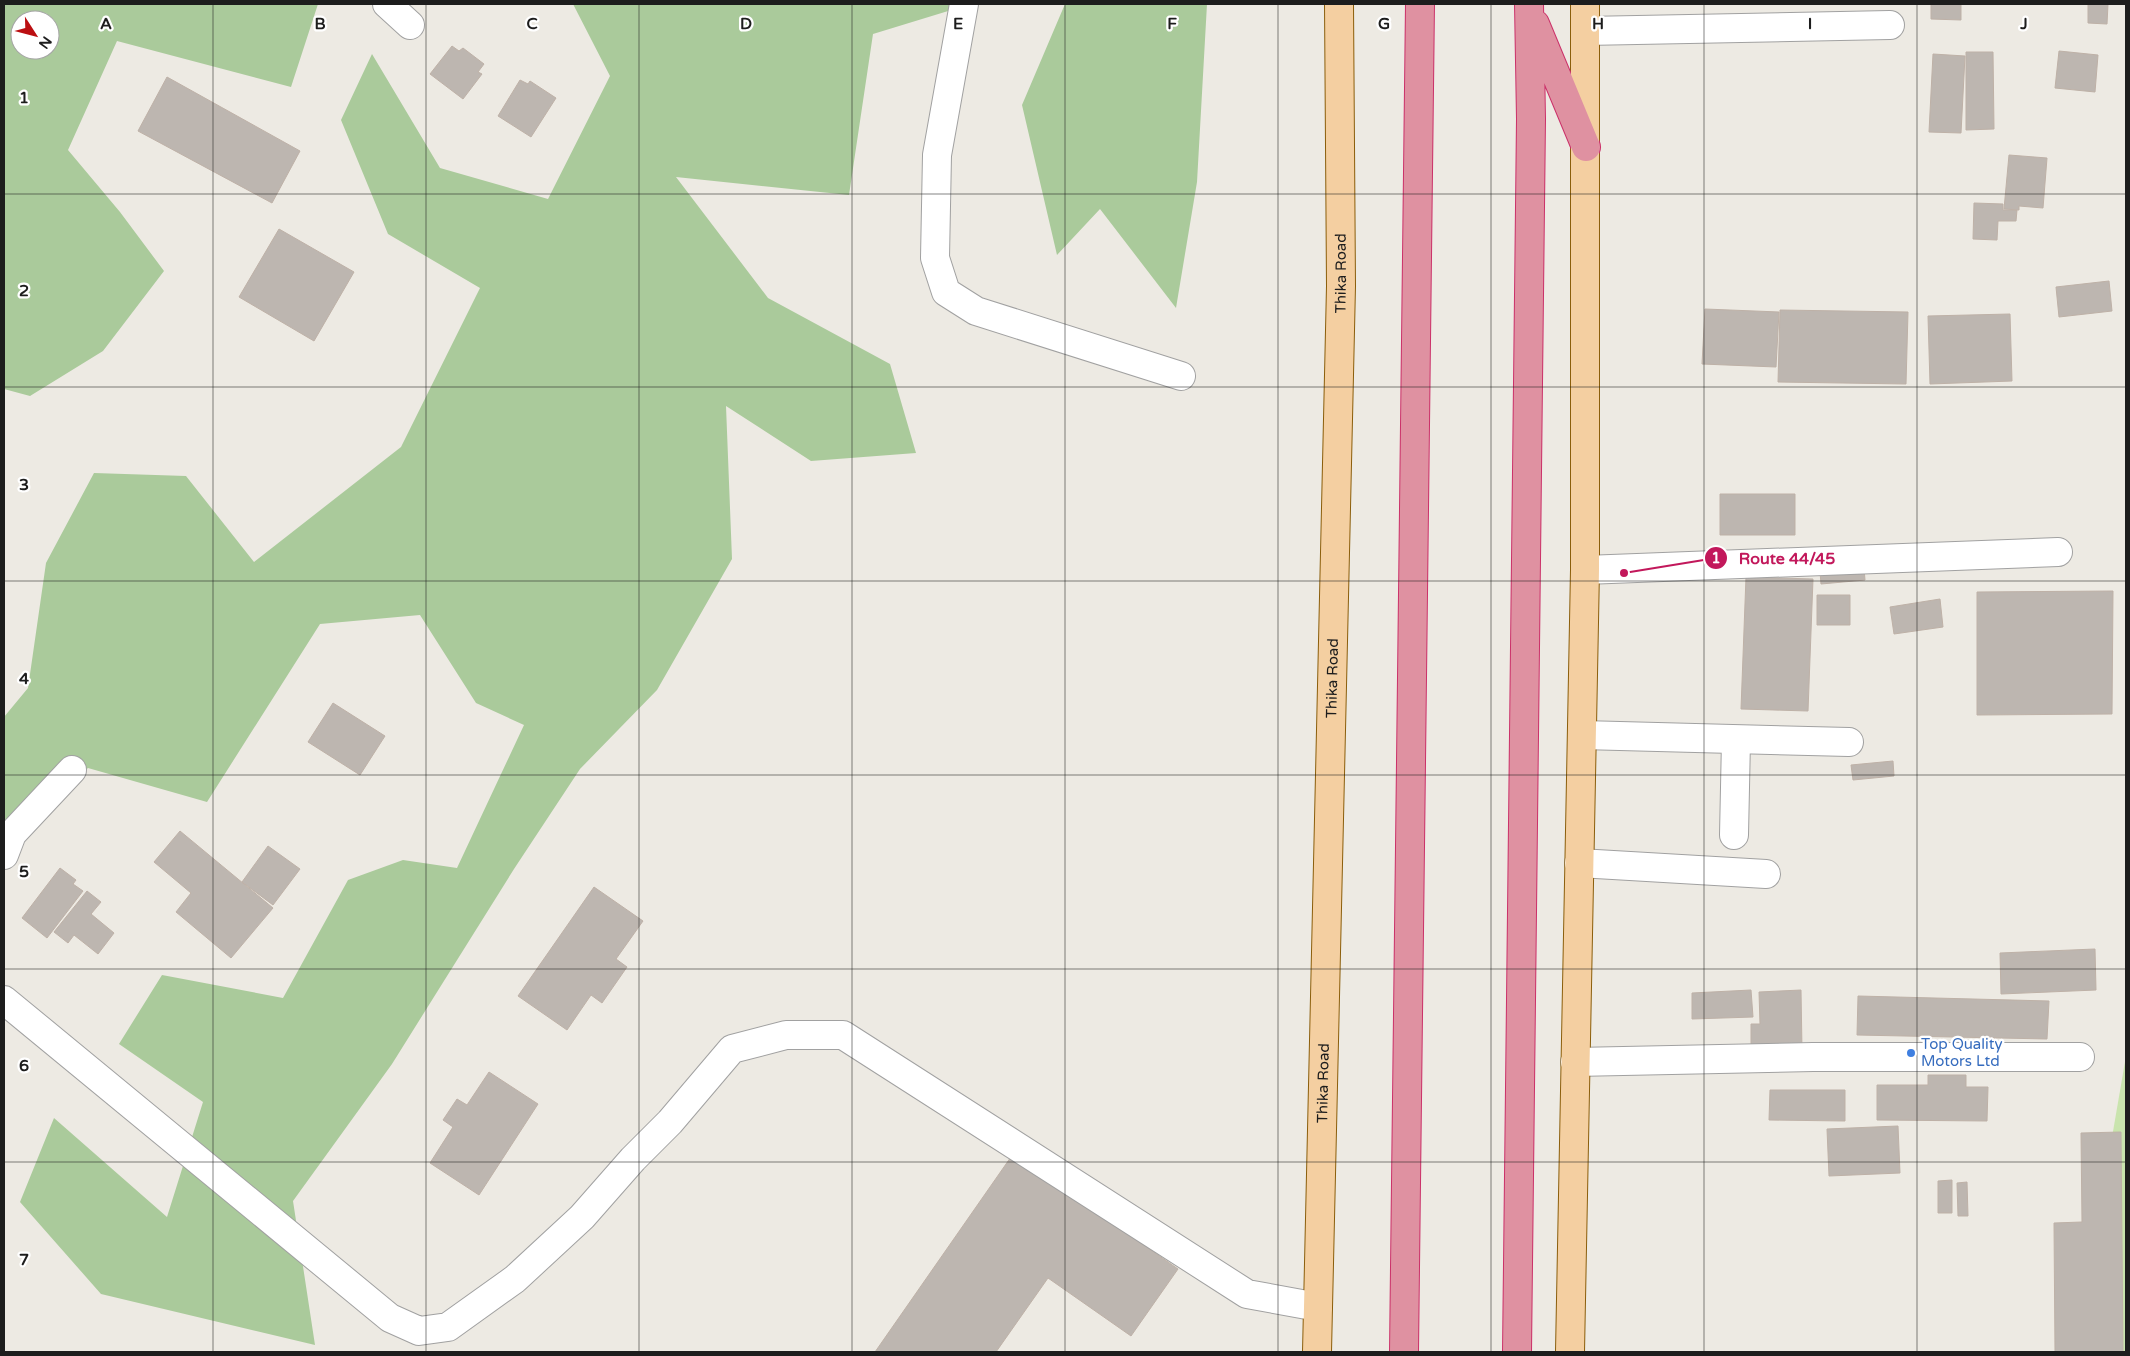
<svg xmlns="http://www.w3.org/2000/svg" width="2130" height="1356" font-family="'Varela Round',sans-serif">
	<rect width="100%" height="100%" fill="#edeae3"/>
	<path fill="#c9e4ad" d="M2126 1056V1352H2075Z"/>
	<path fill="#aaca9b" fill-rule="evenodd" d="M4 4H318L291 87 117 41 68 150 120 212 164 271 103 351 30 396 4 389ZM20 20H50V50H20Z
		M573 4H971L873 34 849 195 676 177 768 298 890 364 916 453 811 461 726 406 732 559 657 690 580 769 514 869 392 1064 293 1201 315 1345 101 1294 20 1202 54 1118 167 1217 203 1102 119 1044 162 975 283 998 348 880 403 860 457 868 524 725 476 703 420 615 320 624 207 802 88 768 4 839V717L28 688 46 563 94 473 186 476 254 562 401 447 480 288 388 234 341 120 372 54 440 168 548 199 610 76Z
		M1065 4H1207L1197 182 1176 308 1100 209 1057 255 1022 105Z"/>
	<path fill="#bdb6b0" stroke="#beb1a7" d="M1931 4H1961V20L1931 19Z
		M2088 4H2108L2107 24 2088 23Z
		M452 46 459 51 463 48 484 64 478 72 482 74 463 99 430 74Z
		M2059 51 2098 55 2095 92 2055 88Z
		M1966 52H1993L1994 129 1966 130Z
		M1933 54 1965 56 1961 133 1929 132Z
		M167 77 300 151 272 203 138 131Z
		M520 80 528 84 530 81 556 98 531 137 498 116Z
		M2009 155 2047 158 2043 208 2019 206V210L2004 209Z
		M1974 203 2003 204V210H2017L2016 221H1998L1997 240 1973 239Z
		M279 229 354 272 314 341 239 297Z
		M2109 281 2112 311 2059 317 2056 287Z
		M1705 309 1779 312 1776 367 1702 364Z
		M1780 310 1908 312 1906 384 1778 382Z
		M2010 314 2012 381 1930 384 1928 316Z
		M1720 494H1795V535H1720Z
		M1864 568 1865 580 1821 584 1820 572Z
		M1746 577 1813 579 1808 711 1741 709Z
		M2113 591 2112 714 1977 715V592Z
		M1817 595H1850V625H1817Z
		M1940 599 1943 627 1894 634 1890 607Z
		M333 703 385 736 360 775 308 742Z
		M1893 761 1894 776 1853 780 1851 765Z
		M180 831 273 908 231 958 176 912 191 893 154 862Z
		M268 846 300 869 273 905 242 882Z
		M60 868 76 880 73 884 83 891 47 938 22 918Z
		M594 887 643 921 616 959 627 967 602 1003 591 995 567 1030 518 996Z
		M87 891 101 902 91 914 114 933 98 954 74 935 68 943 54 932Z
		M2095 949 2096 990 2001 994 2000 953Z
		M1751 990 1753 1017 1692 1019V993Z
		M1801 990 1802 1050 1751 1052V1024H1760L1759 992Z
		M1858 996 2049 1001 2047 1039 1857 1035Z
		M489 1072 538 1104 479 1195 430 1163 453 1127 443 1120 457 1099 467 1105Z
		M1928 1075H1966V1087H1988L1987 1121 1877 1120V1085H1928Z
		M1770 1090H1845V1121L1769 1120Z
		M1898 1126 1900 1173 1829 1176 1827 1129Z
		M2121 1132 2123 1352H2055L2054 1223 2082 1222 2081 1133Z
		M1013 1154 1178 1269 1131 1336 1048 1278 996 1352H875Z
		M1952 1180V1213H1938V1181Z
		M1967 1182 1968 1216H1958L1957 1183Z"/>
	<g fill="none" stroke-linecap="round" stroke-linejoin="round">
		<g stroke="#a1a1a1" stroke-width="30">
			<path id="minor" d="M387 4 410 25
				M964 4 937 155 935 258 946 292 976 311 1181 376
				M1585 31 1890 25
				M1585 570 2058 552
				M1582 735 1849 742
				M1734 835 1736 740
				M4 855 12 834 72 770
				M1579 863 1766 874
				M4 1000 390 1318 419 1331 448 1327 515 1279 582 1217 633 1159 670 1122 732 1049 786 1035H843L1247 1294 1318 1307
				M1575 1062 1813 1057H2080"/>
		</g>
		<g stroke="#8b5e0b" stroke-width="30">
			<g id="major">
				<path id="s1" d="M1317 1352 1341 286 1339 4"/>
				<path d="M1570 1352 1585 570V4"/>
			</g>
		</g>
		<g stroke="#cb3169" stroke-width="30">
			<path id="highway" d="M1535 24 1586 147
				M1404 1352 1420 4
				M1517 1352 1531 119 1529 4"/>
		</g>
		<use href="#minor" stroke="#fff" stroke-width="28"/>
		<use href="#major" stroke="#f4cfa1" stroke-width="28"/>
		<use href="#highway" stroke="#df91a1" stroke-width="28"/>
	</g>
	<path fill="none" stroke="#1d1d1d" stroke-width="1" stroke-opacity="0.55" d="M213 4V1352M426 4V1352M639 4V1352M852 4V1352M1065 4V1352M1278 4V1352M1491 4V1352M1704 4V1352M1917 4V1352M4 194H2126M4 387H2126M4 581H2126M4 775H2126M4 969H2126M4 1162H2126"/>
	<circle fill="#3f7fe0" stroke="#fff" stroke-width="2" cx="1911" cy="1053" r="5"/>
	<g text-anchor="middle" stroke-width="4.5" stroke-linejoin="round" paint-order="stroke">
		<g font-size="15" fill="#1d1d1d" stroke="#fff">
			<text dy="5" stroke="none"><textPath href="#s1" startOffset="1079">Thika Road</textPath></text>
			<text dy="5" stroke="none"><textPath href="#s1" startOffset="674">Thika Road</textPath></text>
			<text dy="5" stroke="none"><textPath href="#s1" startOffset="269">Thika Road</textPath></text>
		</g>
		<g font-size="15" fill="#366cbe" stroke="#fff" text-anchor="start">
			<text x="1921" y="1049">Top Quality<tspan x="1921" dy="17">Motors Ltd</tspan></text>
		</g>
	</g>
	<g font-size="16" text-anchor="middle" font-weight="bold" fill="#1d1d1d" stroke="#fff" stroke-width="4.5" stroke-linejoin="round" paint-order="stroke">
		<text x="106" y="29">A</text>
		<text x="320" y="29">B</text>
		<text x="532" y="29">C</text>
		<text x="746" y="29">D</text>
		<text x="958" y="29">E</text>
		<text x="1172" y="29">F</text>
		<text x="1384" y="29">G</text>
		<text x="1598" y="29">H</text>
		<text x="1810" y="29">I</text>
		<text x="2024" y="29">J</text>
		<text x="24" y="103">1</text>
		<text x="24" y="296">2</text>
		<text x="24" y="490">3</text>
		<text x="24" y="684">4</text>
		<text x="24" y="877">5</text>
		<text x="24" y="1071">6</text>
		<text x="24" y="1265">7</text>
	</g>
	<path fill="none" stroke="#c2185b" stroke-width="2" d="M1624 573L1716 558"/>
	<g fill="#c2185b" stroke="#fff" stroke-width="2">
		<circle cx="1624" cy="573" r="5"/>
		<circle cx="1716" cy="558" r="12"/>
	</g>
	<g font-size="15" text-anchor="middle" font-weight="bold" fill="#fff">
		<text x="1716" y="563">1</text>
	</g>
	<g font-size="16" text-anchor="middle" font-weight="bold" fill="#c2185b" stroke="#fff" stroke-width="4.5" stroke-linejoin="round" paint-order="stroke">
		<text x="1787" y="564">Route 44/45</text>
	</g>
	<rect width="2130" height="1356" fill="none" stroke="#1d1d1d" stroke-width="10"/>
	<g transform="translate(35 35) rotate(126)"><circle r="24" fill="#ffffff" stroke="#a5a5a5"/>
	<path d="M0-4L9 19L0 12L-9 19Z" fill="#bb0f12"/>
	<text y="-8" font-size="14" font-weight="bold" text-anchor="middle" fill="#1d1d1d">N</text>
	</g>
</svg>
